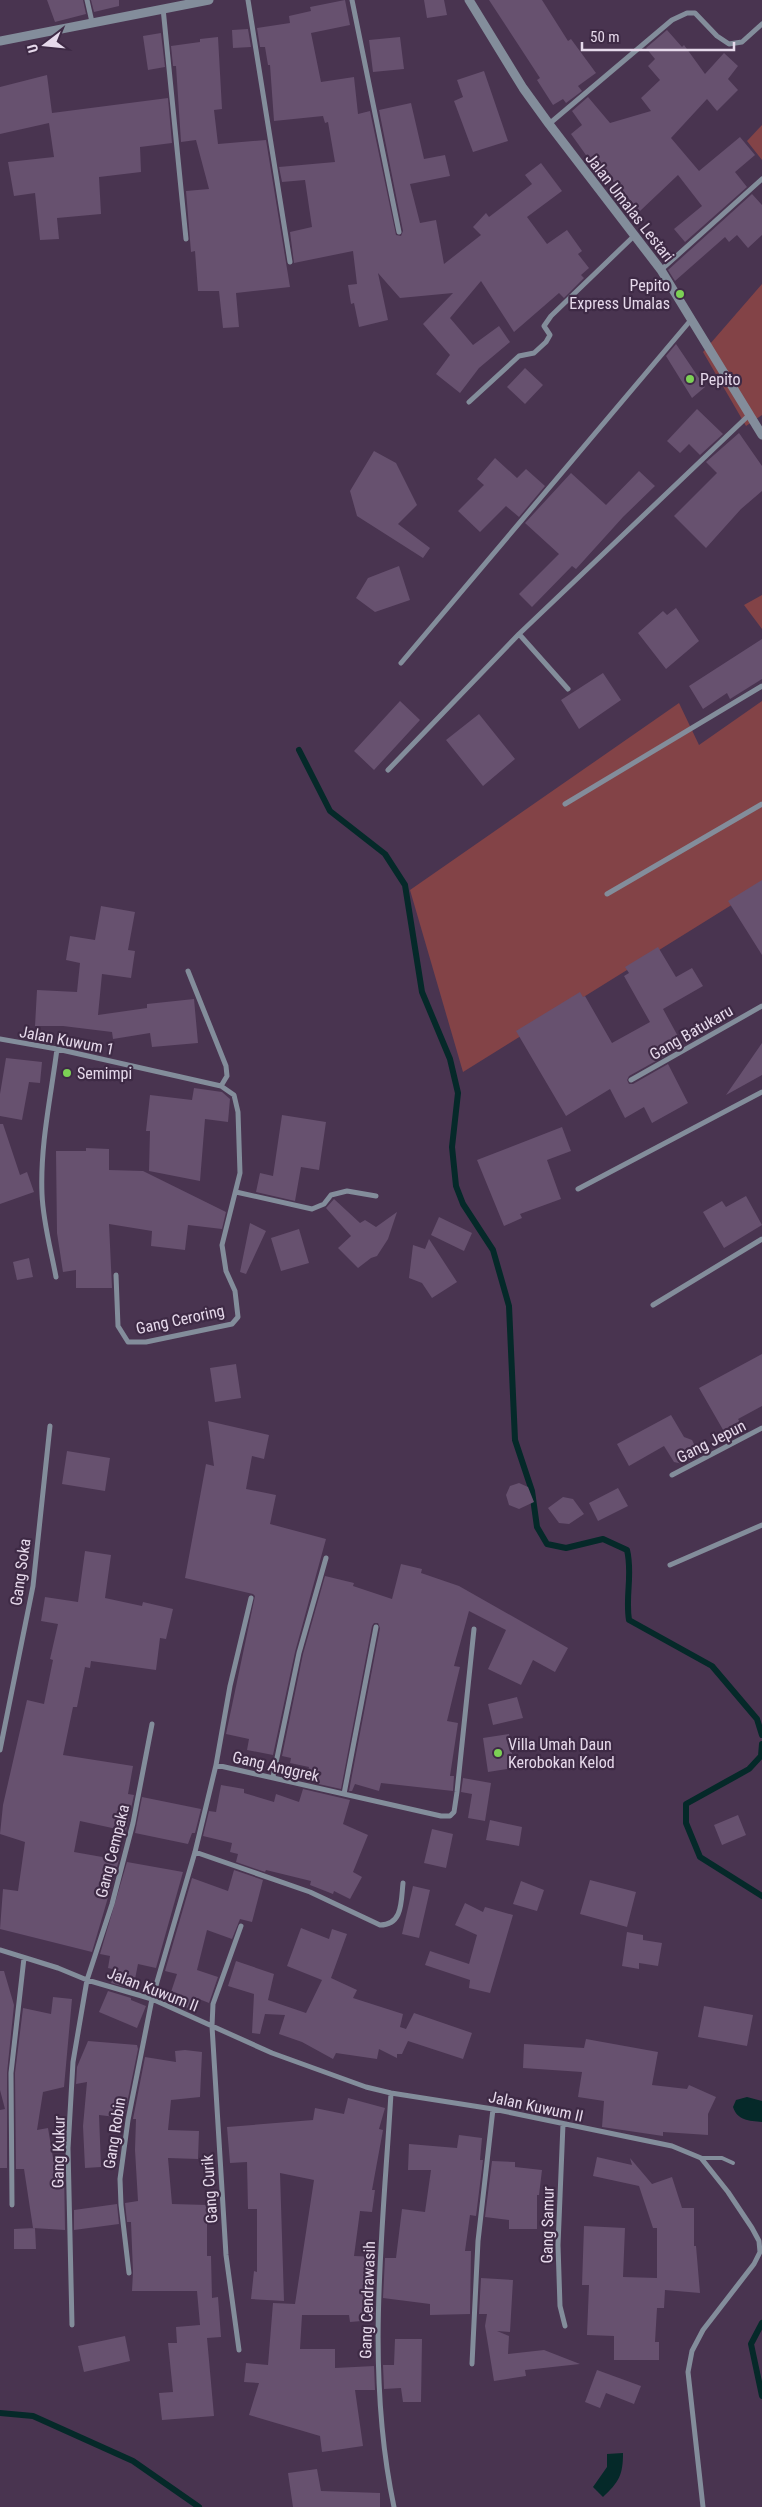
<svg xmlns="http://www.w3.org/2000/svg" width="762" height="2507" font-family="'Roboto Condensed',sans-serif">
	<rect width="100%" height="100%" fill="#493450"/>
	<path fill="#834347" d="M762 125V160L747 141Z
		M762 284V415L746 426 703 352Z
		M762 595V629L744 605Z
		M762 701V886L463 1072 410 890 679 703 699 745Z"/>
	<path fill="#052929" d="M747 2097 762 2101V2122C749 2121 737 2120 733 2107L736 2100Z
		M623 2453C623 2475 619 2482 603 2497L593 2487 607 2467V2454Z"/>
	<g fill="none" stroke-linecap="round" stroke-linejoin="round">
		<path stroke="#052929" stroke-width="6" d="M299 750 330 811 385 854 405 885 422 992 450 1059 458 1093 452 1147 456 1186 463 1204 493 1250 509 1306 515 1440 532 1491 537 1527 547 1544 566 1548 603 1539 627 1550C633 1574 625 1596 629 1620L712 1666 757 1719 762 1735
			M762 1744 761 1756 749 1769 686 1804V1823L700 1857 762 1896
			M762 2323 751 2344 762 2396
			M0 2413 33 2416 133 2461 199 2507"/>
	</g>
	<path fill="#67516f" d="M47 0H83L86 14 55 22Z
		M91 0H119V6L94 12Z
		M345 0 350 25 311 33 321 82 354 77 358 114 370 111 396 235 401 236 403 231 379 110 411 103 424 159 445 155 450 176 410 184 420 223 436 220 444 264 481 235 473 227 486 213 489 217 532 184 525 175 541 163 562 191 527 217 547 244 567 230 582 251 578 254 589 268 581 275 584 278 564 298 559 293 514 332 481 281 450 318 473 345 499 326 510 342 479 368 460 393 436 374 450 355 423 324 453 293 400 298 378 273 388 320 359 327 354 303 351 304 348 285 357 284 353 251 294 263 290 232 312 227 305 180 282 182 279 167 335 162 328 122 325 123 323 116 274 121 270 65H268L265 47H260L257 28 290 23 289 16 311 11 310 7Z
		M424 0H444L447 15 427 18Z
		M489 0H542L568 41 571 39 596 73 578 86 582 91 566 103 563 99 553 105 537 80 540 78Z
		M248 29 251 47 233 48 232 30Z
		M667 30 682 47 684 45 705 74 724 53 738 66 728 79 738 90 717 111 707 99 671 138 699 171 740 137 755 155 735 172 747 187 685 242 674 229 702 206 678 175 640 211 602 169 598 172 571 134 582 125 572 111 588 97 610 123 651 111 641 98 660 80 648 66 655 59 646 48Z
		M161 33 165 67 148 70 143 36Z
		M218 37 222 109 214 110 218 144 266 140 290 287 236 293 239 327 223 328 219 291H198L195 251 191 252 186 191 209 189 196 140 181 142 176 66H173L171 46 200 42V39Z
		M400 37 404 69 373 72 369 40Z
		M484 71 508 141 473 152 454 101 463 97 457 80Z
		M47 75 52 113 168 98 172 143 140 147 141 172 99 177 101 214 57 218 59 239 40 240 35 193 14 196 8 162 54 157 49 123 0 134V87Z
		M752 194 762 205V235L748 248 737 235 729 242 725 237 675 281 668 270Z
		M676 344 705 387 692 398 666 356Z
		M525 368 543 385 525 404 507 387Z
		M697 409 723 434 700 455 689 444 680 453 667 441Z
		M739 433 762 466V491L741 509 706 548 674 516 717 473 706 462Z
		M374 451 396 463 417 505 398 524 430 548 423 558 357 516 350 491Z
		M495 458 517 478 526 469 545 486 519 517 506 506 480 532 458 511 484 485 477 479Z
		M639 471 655 486 623 517 576 569 572 566 532 607 519 594 559 554 525 523 571 473 606 505Z
		M399 566 410 600 375 612 356 598 368 578Z
		M676 608 699 641 666 669 638 633 663 611 667 615Z
		M762 639V679L730 699 727 693 703 709 689 686Z
		M603 673 621 700 579 729 561 700Z
		M400 701 420 720 374 770 354 751Z
		M479 714 515 759 483 786 446 740Z
		M762 880V955L728 901Z
		M101 906 135 912 128 950 135 951 131 978 102 974 98 1015 147 1008V1004L194 999 198 1043 152 1047 150 1033 113 1039 112 1032 63 1026H35L37 990 77 992 80 963 66 960 70 936 95 940Z
		M658 947 676 977 692 968 703 986 663 1009 680 1040 660 1051 663 1057 629 1076 627 1080 629 1084H633L668 1064 688 1103 652 1123 644 1107 625 1118 610 1089 566 1116 516 1031 580 992 583 997 585 996 612 1043 650 1022 624 976 629 973 625 967Z
		M762 1043V1075L726 1095Z
		M6 1058 42 1062 40 1083 29 1082 22 1120 0 1116V1094Z
		M194 1088 222 1092 230 1099 228 1122 205 1119 200 1181 149 1171 150 1131H146L150 1095 192 1100Z
		M282 1115 326 1122 319 1170 301 1167 295 1201 256 1192 260 1173 273 1176Z
		M0 1124H3L20 1175 27 1172 34 1192 0 1204Z
		M562 1127 571 1151 547 1160 561 1199 520 1214 522 1218 504 1226 477 1160Z
		M86 1148 109 1149V1170L143 1171 226 1212 222 1229 188 1225 185 1250 151 1246 152 1231 109 1224 112 1288H76V1270L63 1272 57 1233 56 1151H86Z
		M746 1196 762 1225 724 1248 703 1212 722 1201 726 1207Z
		M334 1199 360 1223 365 1220 376 1227 397 1212 388 1239 377 1256 371 1258 358 1268 338 1248 351 1236 326 1208Z
		M439 1217 472 1233 464 1251 431 1235Z
		M250 1223 266 1231 246 1274 240 1272Z
		M299 1229 309 1263 281 1271 271 1238Z
		M429 1239 457 1282 432 1298 422 1283 409 1278 413 1245 425 1249Z
		M29 1258 33 1277 17 1280 13 1262Z
		M762 1354V1406L738 1419 742 1426 726 1435 699 1388Z
		M236 1364 241 1398 215 1402 210 1368Z
		M671 1415 684 1437 692 1440 697 1450 694 1458 683 1464 674 1462 664 1446 629 1466 617 1444Z
		M208 1421 269 1435 264 1459 252 1456 246 1489 276 1495 270 1524 326 1539 295 1652 273 1755 247 1750 249 1739 226 1734 255 1596 253 1594 185 1578 206 1464 214 1466Z
		M67 1451 110 1458 105 1491 62 1484Z
		M519 1483 528 1487 534 1502 519 1509 509 1505 506 1495 510 1486Z
		M618 1488 628 1506 598 1521 589 1503Z
		M563 1497 573 1499 584 1514 569 1524 559 1523 548 1508Z
		M85 1551 111 1555 105 1598 142 1606 143 1602 173 1609 166 1639 160 1638 156 1670 91 1661 90 1668 85 1667 77 1707H73L63 1755 133 1766 128 1794 134 1795 126 1831 80 1821 74 1852 119 1860 92 1952 0 1929 3 1889 18 1891 25 1842 0 1834 3 1805 27 1700 44 1704 53 1660 50 1659 58 1624 41 1621 45 1597 78 1602Z
		M401 1564 422 1569 421 1573 459 1586 568 1648 555 1672 533 1660 521 1685 488 1669 506 1630 469 1611 454 1666 460 1667 447 1721 458 1723 450 1776H454L453 1791 381 1783 379 1791 355 1784 352 1791H349L380 1628 378 1623H374L372 1626 341 1789 305 1781 309 1767 290 1763 291 1758 282 1756 303 1654 325 1576 354 1583 353 1586 392 1599Z
		M517 1697 523 1718 493 1725 488 1704Z
		M509 1734 514 1768 488 1772 483 1738Z
		M463 1778 491 1783 485 1821 468 1818 472 1794 461 1792Z
		M221 1785 244 1789V1793L274 1802 276 1794 299 1802 303 1789 350 1800 343 1824 368 1835 353 1872 362 1877 350 1899 334 1891 333 1894 310 1885 311 1881 266 1870 265 1872 236 1862 238 1854 230 1852 232 1843 203 1836 209 1811 216 1812Z
		M142 1797 201 1809 195 1833H192L188 1844 135 1833Z
		M738 1815 746 1835 722 1845 714 1825Z
		M490 1820 522 1827 519 1846 486 1840Z
		M432 1829 453 1834 446 1868 424 1863Z
		M127 1862 183 1872 156 1968 138 1964 133 1989 111 1983 117 1970 108 1968 110 1956 100 1954Z
		M234 1870 263 1880 252 1922 240 1919 232 1939 207 1930 197 1970 218 1977 209 2003 194 1997 191 2009 168 2001 177 1974 165 1971 192 1878 228 1891Z
		M590 1880 636 1892 627 1927 580 1914Z
		M521 1881 544 1890 537 1911 513 1904Z
		M413 1886 430 1890 419 1938 402 1934Z
		M465 1903 483 1912 485 1907 513 1915 490 1993 469 1988 470 1980 425 1965 430 1951 469 1964 477 1935 455 1925Z
		M301 1928 329 1939 332 1929 347 1934 331 1978 357 1990 353 1998 403 2014 400 2027 406 2029 414 2013 472 2033 463 2059 408 2041 402 2054H397V2058L379 2049 377 2059 336 2053 333 2059 302 2042 279 2034 285 2015 265 2014 260 2034 252 2033 254 1994 228 1986 236 1961 274 1974 268 2000 306 2013 322 1980 287 1966Z
		M627 1932 643 1935V1940L662 1943 658 1966 639 1963V1969L622 1966Z
		M0 1971H4L14 2005 7 2073V2168H0V2110L5 2109 0 2090Z
		M108 1991 131 1998V2000L146 2006 137 2028 99 2012Z
		M53 1997 72 1999 64 2087 43 2092 37 2130 48 2128 55 2170H64L65 2230 33 2228 24 2169H16L15 2073 23 2008 51 2014Z
		M704 2006 753 2015 747 2046 698 2037Z
		M586 2039 658 2052 652 2085 687 2089 689 2085 716 2097 708 2114V2135L663 2132V2136L602 2127 604 2101 578 2097 582 2072 523 2068 524 2044 584 2048Z
		M88 2041 137 2045 138 2049 124 2118 99 2115 101 2167 85 2168 83 2126 87 2082 76 2084 77 2067Z
		M185 2050 202 2052 200 2097 171 2100 168 2130 199 2131 198 2159 168 2158 172 2204 207 2205V2256H211L212 2298 218 2297 221 2337 207 2338 214 2416 162 2420 159 2393 173 2392 168 2343H177L176 2327 200 2325 197 2291H132L133 2272 131 2222H127L125 2203 138 2201 135 2150 136 2119H133L145 2057 176 2062 175 2051Z
		M348 2098 385 2108 379 2129 383 2130 372 2190H375L372 2212 360 2211 354 2256 376 2257 374 2320 350 2322 349 2315H302L300 2349H335V2368L374 2366 375 2390H355L363 2446 322 2452 320 2436 249 2415 259 2383 244 2382 246 2363 268 2365 273 2303 295 2304 314 2180 280 2173 284 2301 251 2299 254 2271 257 2272V2209H248L247 2162 230 2163 227 2127 313 2120 315 2108 344 2114Z
		M459 2135 482 2138 480 2160H483L476 2216 470 2215 465 2251H471L470 2314 430 2315V2304L383 2298 385 2258H396L402 2209 425 2212 431 2170H408L409 2144 457 2148Z
		M597 2157 632 2165 630 2158 652 2184 672 2177 682 2208H694V2246H696L700 2293 665 2290 664 2308H657L655 2342H659V2360H614V2336L587 2335 589 2285H582L584 2226 625 2228 623 2277 657 2278V2228H653L639 2186 593 2176Z
		M492 2161 515 2162V2167L542 2170 539 2195H537V2229H509V2220L485 2217Z
		M117 2204 119 2224 74 2230V2210Z
		M35 2228 36 2249H14V2229Z
		M481 2278 513 2280 510 2332 497 2331 509 2336 508 2354 544 2350 580 2364 525 2370 526 2376 494 2381 485 2326 487 2314H479Z
		M125 2336 130 2361 84 2372 78 2346Z
		M395 2339H422L421 2402H403L401 2388 384 2389 383 2365H394Z
		M597 2370 641 2386 634 2404 606 2393 600 2408 585 2402Z
		M317 2469 321 2491 380 2493V2507H293L288 2473Z"/>
	<g fill="none" stroke-linecap="round" stroke-linejoin="round">
		<path stroke="#838d9b" stroke-width="4" d="M701 2158H722L733 2163"/>
		<path stroke="#838d9b" stroke-width="5" d="M87 0 92 22
			M248 0 290 262
			M352 0 399 232
			M163 8 186 239
			M549 124 672 20 687 13H695L717 36 729 44 742 42 762 24
			M661 270 762 179
			M469 402 519 356 534 353 546 342 550 335 544 326 551 316 635 235
			M519 634 568 689
			M401 663 690 321
			M388 770 519 634 749 415
			M565 804 762 686
			M607 894 762 804
			M188 971 226 1066 227 1076 221 1086
			M0 1039 57 1049 221 1086 234 1095 238 1112 240 1173 222 1245 226 1271 235 1291 238 1317 232 1324 146 1342H128L118 1326 116 1275
			M631 1080 762 1006
			M578 1189 762 1092
			M236 1192 312 1209 324 1204 331 1195 347 1191 376 1196
			M56 1277C51 1250 43 1222 42 1194 40 1145 51 1096 57 1049
			M653 1305 762 1239
			M672 1475 762 1428
			M670 1565 762 1525
			M0 1750 33 1586 50 1426
			M216 1765 230 1686 251 1598
			M273 1777 299 1653 326 1558
			M344 1794 376 1627
			M195 1852 310 1892 380 1925C403 1925 401 1901 403 1883
			M0 1950 58 1968 87 1980 152 1999 272 2053 366 2087 391 2093 493 2109 672 2146 701 2158 728 2192 752 2228 759 2241 760 2252 754 2264 703 2330 692 2351 688 2372 703 2507
			M391 2093C383 2231 365 2370 394 2507
			M563 2124 558 2245 560 2306 565 2326
			M12 2205 11 2073 24 1958
			M129 2273 121 2205 120 2179 128 2120 152 1999 195 1852 216 1765 441 1816H450L454 1812 457 1792 474 1629
			M72 2325 68 2148 73 2062 87 1980 112 1904 133 1823 152 1724
			M239 2350 226 2255 212 2026 213 2004 241 1926
			M472 2364 478 2241 493 2109"/>
		<path stroke="#838d9b" stroke-width="9" d="M469 0 523 88 549 124 661 270 762 435
			M0 41 209 0"/>
	</g>
	<g fill="#7cd155" stroke="#3e2a45" stroke-width="2">
		<circle cx="680" cy="294" r="5"/>
		<circle cx="690" cy="379" r="5"/>
		<circle cx="67" cy="1073" r="5"/>
		<circle cx="498" cy="1753" r="5"/>
	</g>
	<g text-anchor="middle" stroke-width="4.5" stroke-linejoin="round" paint-order="stroke">
		<g font-size="16" fill="#e6d9eb" stroke="#3e2a45">
			<text transform="translate(630 207) rotate(52)" y="6">Jalan Umalas Lestari</text>
			<text transform="translate(691 1032) rotate(-30)" y="6">Gang Batukaru</text>
			<text transform="translate(67 1040) rotate(11)" y="6">Jalan Kuwum 1</text>
			<text transform="translate(180 1319) rotate(-12)" y="6">Gang Ceroring</text>
			<text transform="translate(711 1441) rotate(-27)" y="6">Gang Jepun</text>
			<text transform="translate(20 1572) rotate(-82)" y="6">Gang Soka</text>
			<text transform="translate(276 1766) rotate(13)" y="6">Gang Anggrek</text>
			<text transform="translate(112 1851) rotate(-76)" y="6">Gang Cempaka</text>
			<text transform="translate(153 1989) rotate(21)" y="6">Jalan Kuwum II</text>
			<text transform="translate(536 2106) rotate(12)" y="6">Jalan Kuwum II</text>
			<text transform="translate(114 2133) rotate(-81)" y="6">Gang Robin</text>
			<text transform="translate(58 2152) rotate(-89)" y="6">Gang Kukur</text>
			<text transform="translate(209 2189) rotate(-94)" y="6">Gang Curik</text>
			<text transform="translate(547 2225) rotate(-89)" y="6">Gang Samur</text>
			<text transform="translate(367 2300) rotate(-88)" y="6">Gang Cendrawasih</text>
		</g>
		<g font-size="16" fill="#e6d9eb" stroke="#3e2a45" text-anchor="start">
			<text x="670" y="291" text-anchor="end">Pepito<tspan x="670" dy="18">Express Umalas</tspan></text>
			<text x="700" y="385">Pepito</text>
			<text x="77" y="1079">Semimpi</text>
			<text x="508" y="1750">Villa Umah Daun<tspan x="508" dy="18">Kerobokan Kelod</tspan></text>
		</g>
	</g>
	<g transform="translate(45 45) rotate(254)" stroke="#3e2a45" stroke-width="4" paint-order="stroke">
	<path d="M0-4L9 19L0 12L-9 19Z" fill="#e6d9eb"/>
	<text y="-8" font-size="14" font-weight="bold" text-anchor="middle" fill="#e6d9eb">U</text>
	</g>
	<path d="M582 42v8h152v-8" fill="none" stroke="#e6d9eb" stroke-width="2.5"/>
	<text x="590" y="42" font-size="15" fill="#e6d9eb" stroke="#3e2a45" stroke-width="4" paint-order="stroke">50 m</text>
</svg>
